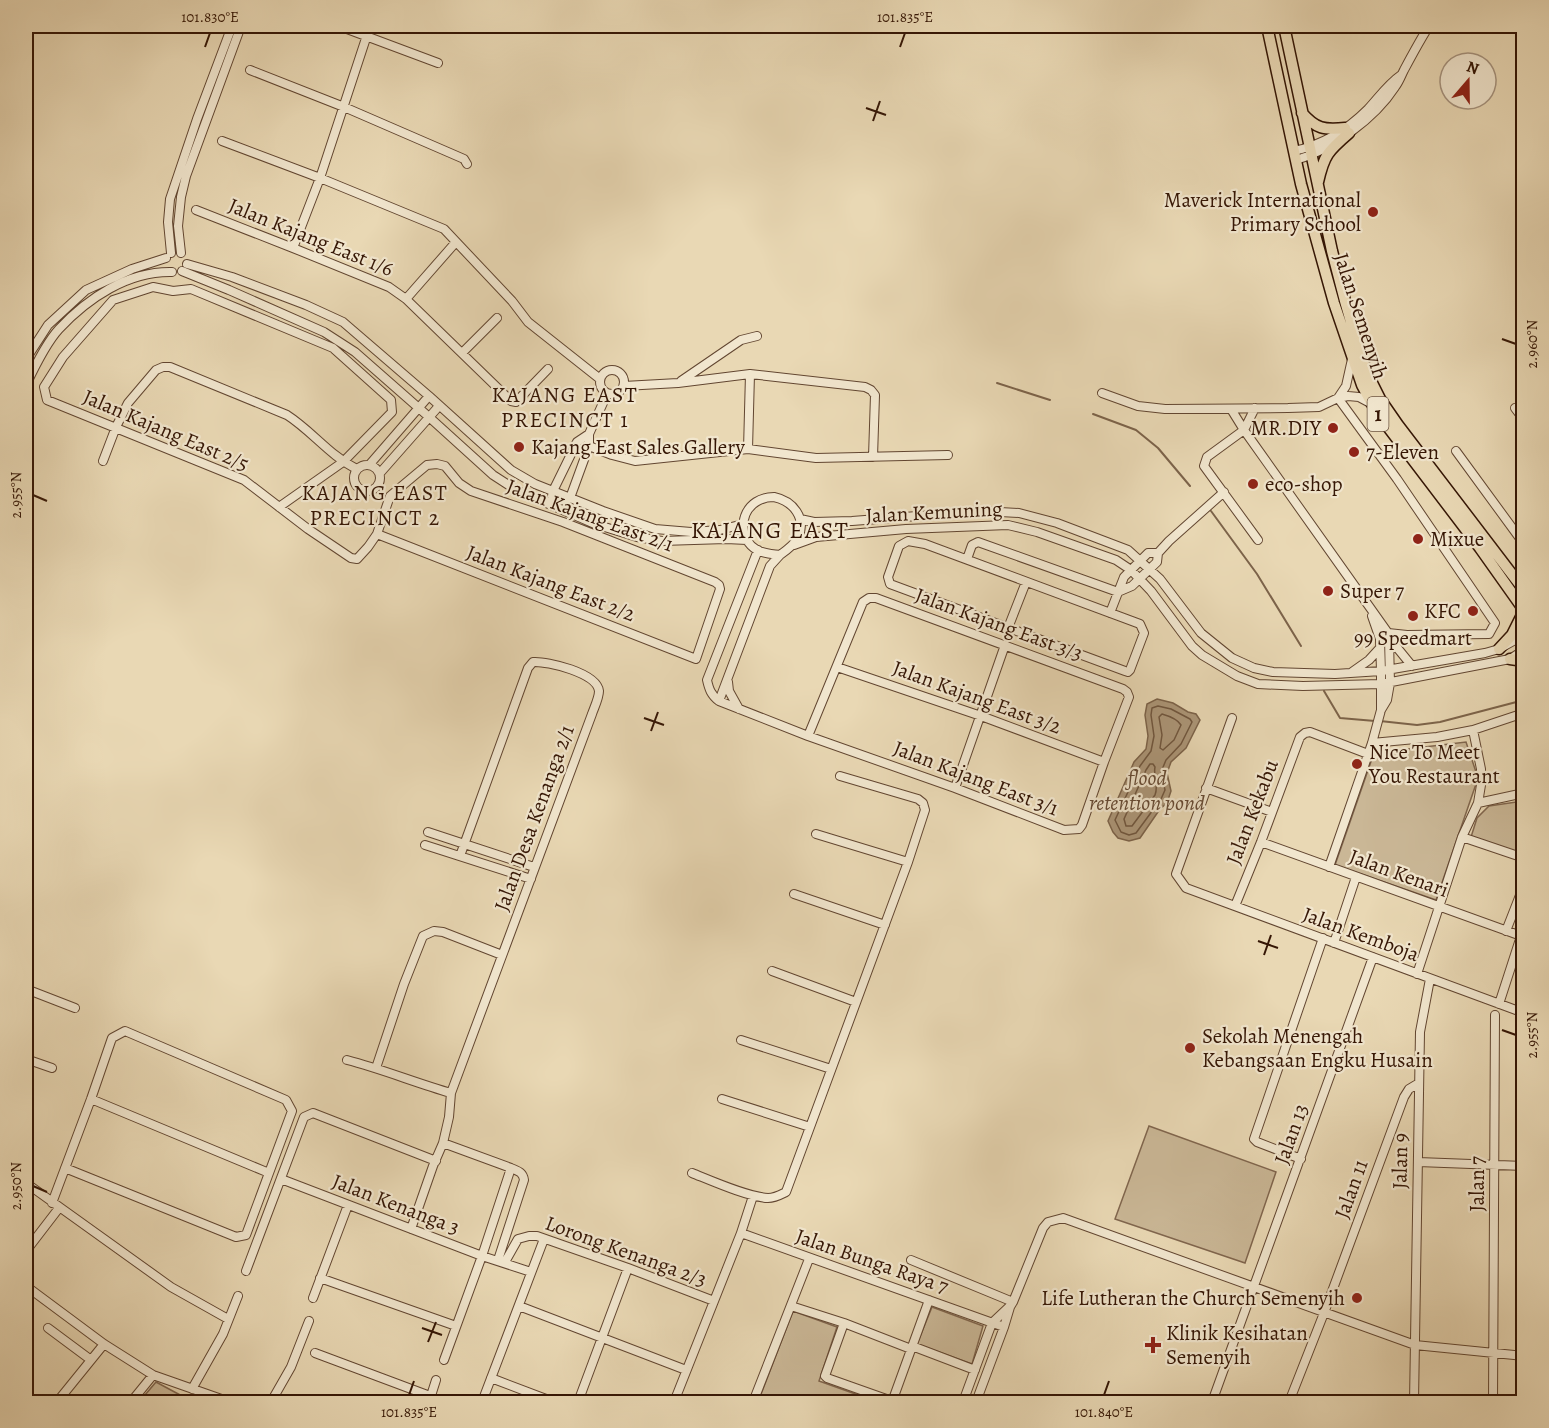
<svg xmlns="http://www.w3.org/2000/svg" width="1549" height="1428" font-family="Alegreya,serif">
	<rect width="100%" height="100%" fill="#e9d8b4"/>
	<filter id="stains"><feTurbulence type="fractalNoise" baseFrequency=".00333" numOctaves="4"/><feColorMatrix values="0 0 0 0 .2 0 0 0 0 .09 0 0 0 0 .02 0 0 0 .5 -.17"/></filter>
	<radialGradient id="worn" r=".72"><stop offset=".6" stop-color="#630" stop-opacity="0"/><stop offset="1" stop-color="#630" stop-opacity=".3"/></radialGradient>
	<path fill="#cab796" stroke="#80664e" stroke-width="1.5" d="M1466 742 1477 775 1476 784 1436 900 1335 865 1374 753Z
		M1523 801V855L1471 837 1477 818 1489 806Z
		M1149 1126 1276 1172 1245 1263 1115 1219Z
		M932 1307 983 1326 972 1364 917 1344Z
		M793 1311 837 1327 819 1381 878 1402H758Z
		M156 1382 182 1396 198 1402H148L145 1395Z"/>
	<path fill="#ac9678" stroke="#7c634a" stroke-width="1.5" d="M1157 699 1173 703 1188 712 1196 714 1200 720 1186 748 1171 762 1167 773 1171 791 1167 803 1160 809 1140 838 1129 841 1118 838 1113 832 1108 821 1134 762 1146 749 1148 736 1145 715 1147 704Z"/>
	<g fill="none" stroke-linecap="round" stroke-linejoin="round">
		<path stroke="#70563e" stroke-width="1.5" d="M1158 706 1171 709 1190 719 1192 722 1181 744 1166 760 1161 772 1165 790 1161 799 1136 833 1129 835 1121 832 1115 820 1140 766 1151 751 1154 736 1151 715 1152 708Z
			M1162 714C1169 716 1178 720 1181 725L1174 740 1163 750 1160 748 1162 735 1159 717Z
			M1150 764H1153L1155 767C1153 776 1159 786 1155 795L1132 826H1126L1124 819 1146 770Z"/>
		<path stroke="#7c634a" stroke-width="2" d="M997 383 1050 400
			M1093 414 1136 430 1158 448 1190 486
			M1211 511 1257 574 1301 646
			M1324 691 1340 718 1375 721
			M1380 721 1417 725 1440 722 1524 700"/>
		<g stroke="#624631" stroke-width="10">
			<path id="minor" d="M339 26 438 63
				M250 70 344 107 464 159 467 164
				M222 141 320 178 444 229 512 301 528 322 600 379
				M1294 151C1322 145 1348 129 1368 109 1379 97 1388 84 1401 75
				M1296 160C1332 150 1375 118 1395 87 1399 82 1401 76 1404 70 1412 55 1420 40 1429 26
				M196 210 293 248 389 287 406 299 511 401 516 402 548 369
				M293 248 320 178 370 26
				M171 253 168 222 170 199 197 119 232 26
				M181 253 178 226 181 197 186 176 241 26
				M187 264 232 277 306 305 343 322 429 396 511 470 535 484 603 511 655 529 691 532 720 530 743 524
				M182 271 229 290 324 332 355 352 429 417 493 475 516 490 595 524 637 537 662 541 726 539 747 540
				M406 299 456 242
				M462 353 497 318
				M26 359 48 325 86 290 132 269 166 258
				M600 382a12 12 0 1 1 24 0a12 12 0 1 1-24 0Z
				M681 381 741 340 757 336
				M26 385C34 368 46 343 59 329 88 298 128 271 172 272
				M624 386 678 383 750 374 865 387 871 390 875 395 873 457
				M1102 393 1138 406 1165 409 1288 408 1319 407 1338 398 1348 396 1359 397 1372 404
				M1338 398 1397 479 1495 623 1489 634 1407 635 1388 633
				M1338 398 1346 386 1352 359
				M1255 408 1244 430 1207 457 1204 466 1258 540
				M1515 408 1524 420
				M1231 409 1244 430 1388 633 1389 639 1390 683 1387 700 1381 710 1372 743 1329 867
				M589 446 612 455 635 461 748 449 816 458 948 455
				M748 449 750 374
				M1456 451 1524 544
				M103 461 116 427 128 403 156 370 163 367H170L287 415C312 431 330 456 357 469
				M370 464 429 396
				M354 478a13 13 0 1 1 26 0a13 13 0 1 1-26 0Z
				M380 473 439 406
				M552 496 553 491 577 442 589 434
				M774 497C793 501 807 518 798 538 794 545 787 550 780 555 772 554 764 554 757 550 739 540 739 513 756 502 762 498 768 497 774 497Z
				M544 502H556L570 498 589 446V434L607 394
				M279 507 343 462 392 412 391 400 333 348 191 289 173 291 153 287 113 300 63 357 44 387 47 400 244 480 308 529 351 558 357 559 368 547 377 534 390 496 427 465 437 464 445 466 459 483 471 491 563 522 715 582 719 585 720 589 696 659 377 534
				M800 519 814 522 852 521 982 511 1019 513 1057 523 1128 550 1160 579 1201 633 1232 658 1254 668 1273 672 1335 674 1381 671 1485 653 1499 649 1524 635
				M908 541 925 544 1140 624 1144 633 1130 670 1128 672 1125 671 890 584 888 577 899 546Z
				M794 545 816 537 906 529 1008 525 1037 532 1116 560 1131 570 1151 591 1192 646 1202 655 1237 676 1258 684 1303 686 1381 684 1510 659 1524 650
				M758 550 707 680C709 689 711 695 719 701L808 736 955 788 1064 830 1079 829 1082 825 1104 762 1129 697 1127 692 1123 689 876 598H869L863 602 808 736
				M967 559 972 545 978 542 1118 592 1132 586 1157 562 1158 553 1169 541 1224 492
				M1110 613 1124 577 1148 553H1158
				M1372 616 1380 639 1381 671V710
				M1008 628 1026 582
				M1390 639 1412 666
				M837 667 981 716 1104 762
				M1352 672 1369 660 1380 648
				M728 682 729 691 739 709
				M719 701 770 566 780 555
				M1232 718 1176 874 1186 888 1524 1013
				M1372 743 1437 737 1473 730 1524 713
				M955 788 1005 645
				M1206 788 1272 812
				M1478 803 1524 793
				M428 832 534 867
				M816 834 908 862
				M1462 837 1524 858
				M1261 842 1524 937
				M425 845 531 879
				M794 894 885 925
				M1235 906 1261 842 1300 737 1305 733 1310 732 1368 754
				M1506 931 1524 885
				M1334 943 1356 877
				M772 971 856 1002
				M1417 974 1462 837 1478 803 1481 785V769L1473 730
				M26 989 75 1008
				M1499 1004 1521 936
				M741 1040 831 1069
				M26 1059 52 1068
				M347 1060C382 1069 416 1083 451 1093
				M376 1068 404 984 423 936 434 931 443 932 502 955
				M91 1099 269 1173
				M722 1099 810 1127
				M443 1143 511 1168C518 1171 523 1172 524 1180L498 1260
				M1301 1159 1257 1142 1254 1139 1323 938
				M1418 1162 1524 1166
				M692 1173C712 1181 748 1197 768 1198 775 1198 780 1195 786 1192L908 862 925 810 923 803 918 799 840 776
				M281 1179 482 1256 531 1272
				M26 1183 171 1287 228 1319
				M52 1203 91 1099 112 1038 125 1031 286 1100 292 1111 246 1235 236 1237 65 1168
				M411 1229 433 1166 443 1143 449 1117 451 1093 592 714C594 708 599 698 599 691 597 673 548 661 533 662L528 668 460 856
				M741 1233 1004 1327
				M26 1251 59 1208
				M911 1260 1013 1302
				M505 1262 518 1239 529 1236H537L628 1268 714 1301
				M246 1271 304 1117 313 1113 436 1161
				M320 1278 456 1326
				M26 1286 104 1344 153 1375 230 1402
				M313 1298 348 1205
				M519 1306 686 1370
				M791 1306 844 1323 911 1349
				M844 1323 825 1376 827 1378 892 1401
				M48 1328 91 1360
				M912 1346 975 1370
				M315 1353 446 1402
				M444 1360 482 1256 511 1168
				M491 1378 554 1402
				M192 1389 223 1334 238 1296
				M57 1402 104 1344
				M131 1402 153 1375
				M271 1402 291 1367 309 1321
				M429 1402 436 1380
				M482 1402 544 1239
				M578 1402 628 1268
				M674 1402 741 1233 753 1196
				M753 1402 809 1259
				M892 1402 929 1300
				M963 1402 992 1323 1009 1307
				M976 1402 1004 1327 1010 1307 1013 1302 1043 1228 1048 1222 1063 1218 1415 1345 1524 1356
				M1212 1402 1373 957
				M1289 1402 1324 1313 1404 1097 1409 1089 1419 1083
				M1414 1402 1420 1032 1430 979
				M1493 1402 1495 1015"/>
		</g>
		<g stroke="#351605" stroke-width="13">
			<path id="major" d="M1267 26 1301 184 1334 303 1362 385 1372 404 1385 423 1480 548 1524 610
				M1284 26 1332 251 1345 301 1360 353 1368 375 1380 399 1398 425 1524 590
				M1302 113C1316 129 1324 130 1345 128
				M1318 182C1324 155 1328 151 1349 133
				M1499 649 1512 635 1524 611
				M1510 659 1524 661"/>
		</g>
		<use href="#minor" stroke="#f1e6ce" stroke-width="8"/>
		<use href="#major" stroke="#e9d8b4" stroke-width="10"/>
	</g>
	<path fill="none" stroke="#351605" stroke-width="2" d="M205 47 210 33M900 47 905 33M866 108 886 115M873 121 880 101M1502 339 1516 344M33 495 47 501M644 718 664 725M651 731 658 712M1258 941 1278 948M1264 955 1271 935M1502 1030 1516 1035M33 1186 47 1192M422 1328 442 1335M428 1342 436 1322M409 1395 414 1381M1104 1395 1109 1381"/>
	<g fill="#8f2418" stroke="#f1e6ce" stroke-width="2">
		<circle cx="1373" cy="212" r="6"/>
		<circle cx="1333" cy="428" r="6"/>
		<circle cx="519" cy="447" r="6"/>
		<circle cx="1354" cy="452" r="6"/>
		<circle cx="1253" cy="484" r="6"/>
		<circle cx="1418" cy="539" r="6"/>
		<circle cx="1328" cy="591" r="6"/>
		<circle cx="1473" cy="611" r="6"/>
		<circle cx="1413" cy="616" r="6"/>
		<circle cx="1357" cy="764" r="6"/>
		<circle cx="1190" cy="1048" r="6"/>
		<circle cx="1357" cy="1298" r="6"/>
		<path d="M1150 1336h6v6h6v6h-6v6h-6v-6h-6v-6h6z"/>
	</g>
	<g text-anchor="middle" stroke-width="4.5" stroke-linejoin="round" paint-order="stroke">
		<rect fill="#f1e6ce" stroke="#6d5441" stroke-width="1.5" x="1367.5" y="397" width="21" height="34" rx="4.5"/>
		<g font-size="20" font-weight="bold" fill="#351605">
			<text x="1378" y="421">1</text>
		</g>
		<g font-size="21" fill="#351605" stroke="#f1e6ce" text-anchor="start">
			<text x="1361" y="207" text-anchor="end">Maverick International<tspan x="1361" dy="24">Primary School</tspan></text>
			<text x="1321" y="435" text-anchor="end">MR.DIY</text>
			<text x="531" y="454">Kajang East Sales Gallery</text>
			<text x="1366" y="459">7-Eleven</text>
			<text x="1265" y="491">eco-shop</text>
			<text x="1430" y="546">Mixue</text>
			<text x="1340" y="598">Super 7</text>
			<text x="1461" y="618" text-anchor="end">KFC</text>
			<text x="1413" y="645" text-anchor="middle">99 Speedmart</text>
			<text x="1369" y="759">Nice To Meet<tspan x="1369" dy="24">You Restaurant</tspan></text>
			<text x="1202" y="1043">Sekolah Menengah<tspan x="1202" dy="24">Kebangsaan Engku Husain</tspan></text>
			<text x="1345" y="1305" text-anchor="end">Life Lutheran the Church Semenyih</text>
			<text x="1166" y="1340">Klinik Kesihatan<tspan x="1166" dy="24">Semenyih</tspan></text>
		</g>
		<g font-size="21" fill="#351605" stroke="#f1e6ce">
			<text transform="translate(311 237) rotate(22)" y="7">Jalan Kajang East 1/6</text>
			<text transform="translate(1361 316) rotate(72)" y="7">Jalan Semenyih</text>
			<text transform="translate(166 430) rotate(23)" y="7">Jalan Kajang East 2/5</text>
			<text transform="translate(934 512) rotate(-3)" y="7">Jalan Kemuning</text>
			<text transform="translate(590 515) rotate(20)" y="7">Jalan Kajang East 2/1</text>
			<text transform="translate(551 583) rotate(21)" y="7">Jalan Kajang East 2/2</text>
			<text transform="translate(999 624) rotate(20)" y="7">Jalan Kajang East 3/3</text>
			<text transform="translate(977 697) rotate(20)" y="7">Jalan Kajang East 3/2</text>
			<text transform="translate(976 778) rotate(21)" y="7">Jalan Kajang East 3/1</text>
			<text transform="translate(1252 812) rotate(-69)" y="7">Jalan Kekabu</text>
			<text transform="translate(534 818) rotate(-70)" y="7">Jalan Desa Kenanga 2/1</text>
			<text transform="translate(1399 873) rotate(20)" y="7">Jalan Kenari</text>
			<text transform="translate(1361 934) rotate(20)" y="7">Jalan Kemboja</text>
			<text transform="translate(1291 1134) rotate(-70)" y="7">Jalan 13</text>
			<text transform="translate(1400 1161) rotate(-89)" y="7">Jalan 9</text>
			<text transform="translate(1477 1184) rotate(-90)" y="7">Jalan 7</text>
			<text transform="translate(1351 1189) rotate(-70)" y="7">Jalan 11</text>
			<text transform="translate(396 1204) rotate(21)" y="7">Jalan Kenanga 3</text>
			<text transform="translate(626 1251) rotate(20)" y="7">Lorong Kenanga 2/3</text>
			<text transform="translate(872 1261) rotate(19)" y="7">Jalan Bunga Raya 7</text>
		</g>
		<g font-size="22" letter-spacing="1.5" fill="#351605" stroke="#f1e6ce">
			<text x="565" y="402">KAJANG EAST<tspan x="565" dy="25">PRECINCT 1</tspan></text>
			<text x="375" y="500">KAJANG EAST<tspan x="375" dy="25">PRECINCT 2</tspan></text>
		</g>
		<g font-size="22" font-style="italic" fill="#654933" stroke="#f1e6ce">
			<text x="1147" y="785">flood<tspan x="1147" dy="25">retention pond</tspan></text>
		</g>
		<g font-size="24" letter-spacing="1.5" fill="#351605" stroke="#f1e6ce">
			<text x="770" y="538">KAJANG EAST</text>
		</g>
	</g>
	<rect width="1549" height="1428" fill="none" stroke="#e9d8b4" stroke-width="66"/>
	<g transform="translate(1468 81) rotate(20)"><circle r="28" fill="#f1e6ce" stroke="#a6937e" stroke-width="1.5"/>
	<path d="M0-4.5L10 22L0 15L-10 22Z" fill="#8f2418"/>
	<text y="-9" font-size="16" font-weight="bold" text-anchor="middle" fill="#351605">N</text>
	</g>
	<rect x="33" y="33" width="1483" height="1362" fill="none" stroke="#351605" stroke-width="2"/>
	<g font-size="15" text-anchor="middle" fill="#351605">
		<text x="210" y="22">101.830°E</text>
		<text x="905" y="22">101.835°E</text>
		<text transform="translate(1532 344) rotate(-90)" y="5">2.960°N</text>
		<text transform="translate(16 495) rotate(-90)" y="5">2.955°N</text>
		<text transform="translate(1532 1035) rotate(-90)" y="5">2.955°N</text>
		<text transform="translate(16 1186) rotate(-90)" y="5">2.950°N</text>
		<text x="409" y="1417">101.835°E</text>
		<text x="1104" y="1417">101.840°E</text>
	</g>
	<rect width="100%" height="100%" filter="url(#stains)"/>
	<rect width="100%" height="100%" fill="url(#worn)"/>
</svg>
